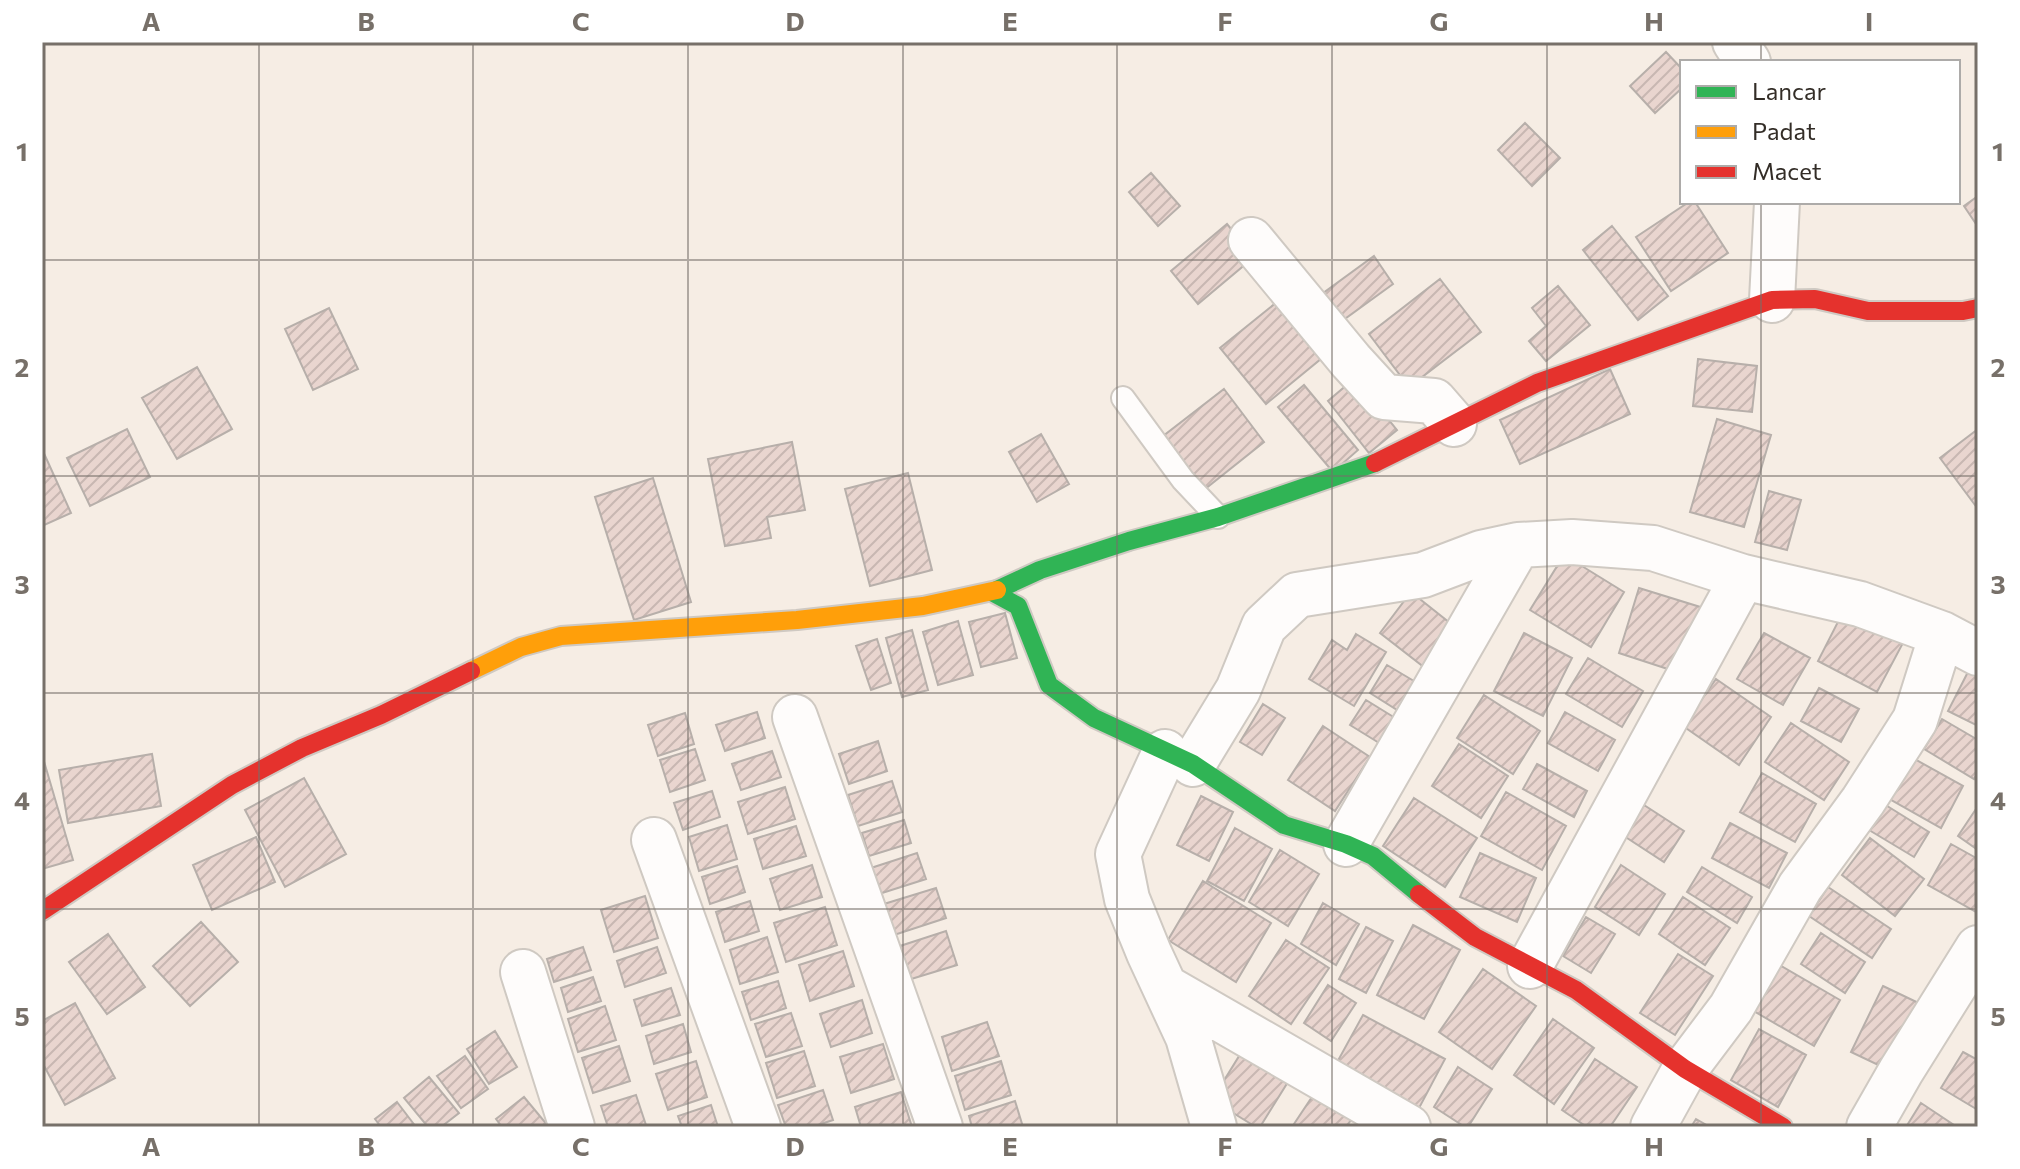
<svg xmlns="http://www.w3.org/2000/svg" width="2020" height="1169" font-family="Commissioner,sans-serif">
	<defs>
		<pattern id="building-hatch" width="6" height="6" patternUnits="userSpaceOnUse" patternTransform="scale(2)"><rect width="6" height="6" fill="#e9d5cf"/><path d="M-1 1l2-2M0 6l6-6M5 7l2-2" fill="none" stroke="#c8b7b2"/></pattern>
	</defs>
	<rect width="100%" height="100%" fill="#f6ede4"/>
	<path fill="url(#building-hatch)" stroke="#b7afaa" stroke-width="2" d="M1666 52 1682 69V88L1655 113 1630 86Z
		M1525 123 1560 158 1532 186 1498 150Z
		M1151 173 1180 206 1158 226 1129 192Z
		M1978 196V227L1964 206Z
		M1689 202H1695L1728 253 1671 291 1636 237Z
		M1227 224 1254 257 1198 304 1171 271Z
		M1612 226 1668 296 1638 320 1583 250Z
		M1374 256 1393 284 1335 326 1315 299Z
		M1440 279 1481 332 1409 387 1369 334Z
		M1558 286 1590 325 1546 361 1529 341 1546 326 1532 308Z
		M1277 302 1322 358 1266 404 1220 348Z
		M329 308 358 369 313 390 285 329Z
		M1698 359 1757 366 1752 412 1693 406Z
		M197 367 232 429 177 459 142 398Z
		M1610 369 1630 414 1520 464 1500 420Z
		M1355 378 1397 430 1369 453 1328 401Z
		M1304 385 1358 450 1333 472 1278 407Z
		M1224 389 1264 442 1200 493 1158 440Z
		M1717 419 1771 435 1744 527 1690 512Z
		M127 429 150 477 90 506 67 458Z
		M1978 429V509L1940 458Z
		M1041 434 1069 484 1037 502 1009 452Z
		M792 442 805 510 767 517 771 538 725 546 708 459Z
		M42 449 71 513 42 526Z
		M908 473 932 570 870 586 845 489Z
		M653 478 691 602 634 620 595 497Z
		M1769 491 1801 500 1787 550 1755 542Z
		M1564 555 1624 592 1591 647 1530 610Z
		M1639 588 1710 610 1689 676 1619 653Z
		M1411 592 1460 631 1429 671 1380 633Z
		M1844 610 1904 641 1877 692 1818 661Z
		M1005 613 1017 658 981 667 969 622Z
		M958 621 973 675 938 685 923 632Z
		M912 630 928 690 902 697 886 638Z
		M1524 633 1572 658 1543 716 1494 691Z
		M1764 633 1810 658 1783 705 1737 679Z
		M1356 634 1386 652 1354 706 1309 679 1332 640 1347 650Z
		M877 639 891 683 871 690 856 646Z
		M1588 658 1643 691 1622 727 1566 694Z
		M1387 665 1419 684 1402 713 1370 693Z
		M1969 670 1978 675V726L1948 711Z
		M1716 679 1771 717 1739 765 1683 726Z
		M1819 688 1859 709 1841 742 1801 721Z
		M1484 695 1540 731 1513 774 1457 738Z
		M1366 700 1400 721 1384 746 1350 725Z
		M1263 704 1285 718 1262 755 1240 742Z
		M757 712 765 738 725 751 716 725Z
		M1565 712 1615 740 1598 771 1548 743Z
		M685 713 694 744 658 756 648 725Z
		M1942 719 1978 740V772L1974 779 1924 749Z
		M1791 723 1849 762 1824 800 1765 762Z
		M1323 726 1370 757 1335 811 1288 780Z
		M878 741 887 771 849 784 839 754Z
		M1459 744 1508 776 1481 818 1432 786Z
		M695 749 705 780 670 792 660 760Z
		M772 751 781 777 741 790 732 764Z
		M1902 752 1963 786 1941 828 1879 793Z
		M152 754 161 806 68 823 59 770Z
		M43 758 73 860 42 869V759Z
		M1537 764 1587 791 1574 817 1523 789Z
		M1762 773 1816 804 1795 842 1740 812Z
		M304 778 346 854 285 887 245 810Z
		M892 781 902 812 858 826 848 795Z
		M785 787 795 819 748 834 738 802Z
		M712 791 720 817 683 830 674 803Z
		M1506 792 1566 826 1542 870 1481 836Z
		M1201 796 1233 812 1209 861 1177 845Z
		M1414 798 1477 838 1445 887 1383 846Z
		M1884 804 1929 832 1914 857 1869 830Z
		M1644 805 1684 831 1664 862 1624 836Z
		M1978 806V850L1958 836Z
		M904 820 911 843 869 856 862 833Z
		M1730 823 1787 853 1769 888 1712 858Z
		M727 825 737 859 699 871 689 837Z
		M796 826 806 856 763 869 754 839Z
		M1235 828 1272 849 1244 901 1207 881Z
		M256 837 275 882 212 910 193 865Z
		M1870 838 1924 879 1895 916 1842 875Z
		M1951 844 1978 859V913L1928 885Z
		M1280 850 1319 874 1288 926 1249 902Z
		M917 853 926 879 879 894 871 868Z
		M1480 853 1536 878 1517 922 1460 897Z
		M812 865 822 897 780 910 770 879Z
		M1621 865 1665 894 1639 935 1595 907Z
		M737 866 745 892 710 904 702 877Z
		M1702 867 1752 897 1737 923 1687 892Z
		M1203 881 1271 923 1236 982 1168 940Z
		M1828 887 1891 929 1872 958 1809 916Z
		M936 888 946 918 894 935 884 904Z
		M645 896 658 938 614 952 601 910Z
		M1683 897 1730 928 1705 965 1659 934Z
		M750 901 759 931 725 942 716 912Z
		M1323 903 1359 924 1336 965 1301 944Z
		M825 907 837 945 786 962 774 923Z
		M1586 917 1615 934 1591 973 1563 956Z
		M201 922 238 962 190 1006 153 966Z
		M1413 925 1460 950 1424 1019 1377 995Z
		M1366 927 1393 941 1366 993 1339 979Z
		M946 931 957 965 908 980 897 947Z
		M1821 933 1865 962 1845 993 1801 964Z
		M108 934 145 987 107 1014 69 962Z
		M767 937 778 972 740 984 730 950Z
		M1286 940 1329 968 1291 1024 1249 996Z
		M583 947 591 970 554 982 547 959Z
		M657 947 666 973 625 987 617 961Z
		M843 951 854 986 810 1001 799 965Z
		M1678 954 1713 976 1675 1035 1640 1013Z
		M1771 960 1840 1000 1814 1046 1745 1006Z
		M1483 969 1536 1006 1492 1069 1439 1032Z
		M593 977 601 1001 568 1012 561 988Z
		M778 981 786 1008 751 1020 742 992Z
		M1328 985 1356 1003 1331 1041 1304 1023Z
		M1883 986 1927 1007 1895 1073 1851 1052Z
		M671 988 680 1015 642 1026 634 1000Z
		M862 1000 872 1033 831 1047 820 1014Z
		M75 1003 115 1078 65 1105 42 1062V1021Z
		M605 1006 616 1040 578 1052 568 1019Z
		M791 1013 802 1046 766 1057 755 1024Z
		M1363 1015 1445 1059 1418 1110 1335 1066Z
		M1553 1019 1594 1048 1554 1104 1514 1075Z
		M987 1022 999 1056 952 1071 942 1037Z
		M683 1024 691 1052 654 1064 646 1036Z
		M1759 1029 1806 1055 1778 1107 1731 1080Z
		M495 1031 517 1067 489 1084 467 1049Z
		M1249 1040 1296 1069 1260 1127H1256L1212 1100Z
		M883 1044 894 1079 851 1093 840 1057Z
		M619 1046 630 1081 593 1093 582 1058Z
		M804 1051 815 1086 777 1098 766 1063Z
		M1963 1052 1978 1060V1110L1941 1088Z
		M465 1056 488 1089 461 1108 437 1076Z
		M1595 1059 1637 1087 1610 1127H1587L1562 1110Z
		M696 1061 707 1097 668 1110 656 1074Z
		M1001 1061 1011 1095 965 1110 955 1076Z
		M1458 1067 1492 1089 1468 1127H1465L1434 1107Z
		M429 1077 459 1113 441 1127H428L404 1098Z
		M823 1090 833 1120 812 1127H786L778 1105Z
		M901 1092 912 1127H861L855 1107Z
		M1314 1094 1351 1120 1346 1127H1292Z
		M636 1095 646 1125 640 1127H608L601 1106Z
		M524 1097 549 1127H502L496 1119Z
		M1015 1101 1023 1127H972L969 1116Z
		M397 1102 416 1127H381L375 1119Z
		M1921 1103 1957 1127H1906Z
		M711 1105 718 1127H682L678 1116Z
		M1696 1119 1710 1127H1691Z"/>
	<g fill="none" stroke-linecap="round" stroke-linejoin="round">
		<g stroke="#cfc9c2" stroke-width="26">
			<path id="lane" d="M1123 398 1183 480 1218 517"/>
		</g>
		<g stroke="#cfc9c2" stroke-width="48">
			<path id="street" d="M1735 42 1748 62
				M1251 240 1351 361 1384 397 1434 401 1454 424
				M1772 300 1777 202
				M795 717 940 1127
				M1165 752 1118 854 1127 899 1149 953 1188 1037 1214 1127
				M1193 764 1238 690 1264 626 1297 595 1423 575 1481 553 1518 545 1572 542 1653 548 1743 577 1860 604 1942 634 1978 653
				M654 840 758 1127
				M1346 844 1518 545
				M1530 966 1743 577
				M523 972 572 1127
				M1165 987 1408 1127
				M1653 1127 1685 1069 1731 1008 1800 887 1863 801 1915 720 1942 634
				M1869 1127 1901 1071 1978 948"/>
		</g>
		<g stroke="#cfc9c2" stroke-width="22">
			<path id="fast" d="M997 590 1040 570 1129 541 1218 517 1375 463
				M992 592 1018 606 1049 685 1094 718 1193 764 1284 825 1346 844 1373 856 1419 894"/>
		</g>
		<g stroke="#cfc9c2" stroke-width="22">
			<path id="slow" d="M471 671 521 647 561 636 797 620 923 606 997 590"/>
		</g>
		<g stroke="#cfc9c2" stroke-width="22">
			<path id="jam" d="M1375 463 1537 383 1772 300 1815 299 1868 311H1963L1978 308
				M1419 894 1475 937 1576 990 1685 1069 1783 1127
				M42 911 232 785 302 748 381 715 471 671"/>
		</g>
		<use href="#lane" stroke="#fefcfb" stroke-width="22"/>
		<use href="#street" stroke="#fefcfb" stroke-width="44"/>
		<use href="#fast" stroke="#30b455" stroke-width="18"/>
		<use href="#slow" stroke="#ff9f0a" stroke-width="18"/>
		<use href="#jam" stroke="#e5322d" stroke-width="18"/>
	</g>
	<path fill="none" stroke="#777069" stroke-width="2" stroke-opacity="0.55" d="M259 42V1127M473 42V1127M688 42V1127M903 42V1127M1117 42V1127M1332 42V1127M1547 42V1127M1761 42V62M1761 202V1127M42 260H1978M42 476H1978M42 693H1978M42 909H1978"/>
	<rect width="2020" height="1169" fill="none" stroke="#ffffff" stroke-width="88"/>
	<rect x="1680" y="60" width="280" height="144" fill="#ffffff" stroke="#adaba9" stroke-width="2"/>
	<rect x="1696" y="86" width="40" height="12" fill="#30b455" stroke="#adaba9" stroke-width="2"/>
	<text x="1752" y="100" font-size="24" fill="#332d27">Lancar</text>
	<rect x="1696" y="126" width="40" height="12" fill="#ff9f0a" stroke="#adaba9" stroke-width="2"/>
	<text x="1752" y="140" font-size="24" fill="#332d27">Padat</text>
	<rect x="1696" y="166" width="40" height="12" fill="#e5322d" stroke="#adaba9" stroke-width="2"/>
	<text x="1752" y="180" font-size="24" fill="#332d27">Macet</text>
	<rect x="44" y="44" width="1932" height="1081" fill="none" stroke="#777069" stroke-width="3"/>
	<g font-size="26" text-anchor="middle" font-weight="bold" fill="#777069">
		<text x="151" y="31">A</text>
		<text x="366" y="31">B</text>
		<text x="581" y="31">C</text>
		<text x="795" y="31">D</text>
		<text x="1010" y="31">E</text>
		<text x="1225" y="31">F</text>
		<text x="1439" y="31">G</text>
		<text x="1654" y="31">H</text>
		<text x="1869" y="31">I</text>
		<text x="22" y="161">1</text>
		<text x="1998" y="161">1</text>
		<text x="22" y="377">2</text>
		<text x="1998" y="377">2</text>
		<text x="22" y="594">3</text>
		<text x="1998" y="594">3</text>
		<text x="22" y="810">4</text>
		<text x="1998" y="810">4</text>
		<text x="22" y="1026">5</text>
		<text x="1998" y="1026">5</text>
		<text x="151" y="1156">A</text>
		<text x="366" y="1156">B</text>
		<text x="581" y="1156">C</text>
		<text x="795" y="1156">D</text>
		<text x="1010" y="1156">E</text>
		<text x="1225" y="1156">F</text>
		<text x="1439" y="1156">G</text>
		<text x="1654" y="1156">H</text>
		<text x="1869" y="1156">I</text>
	</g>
</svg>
